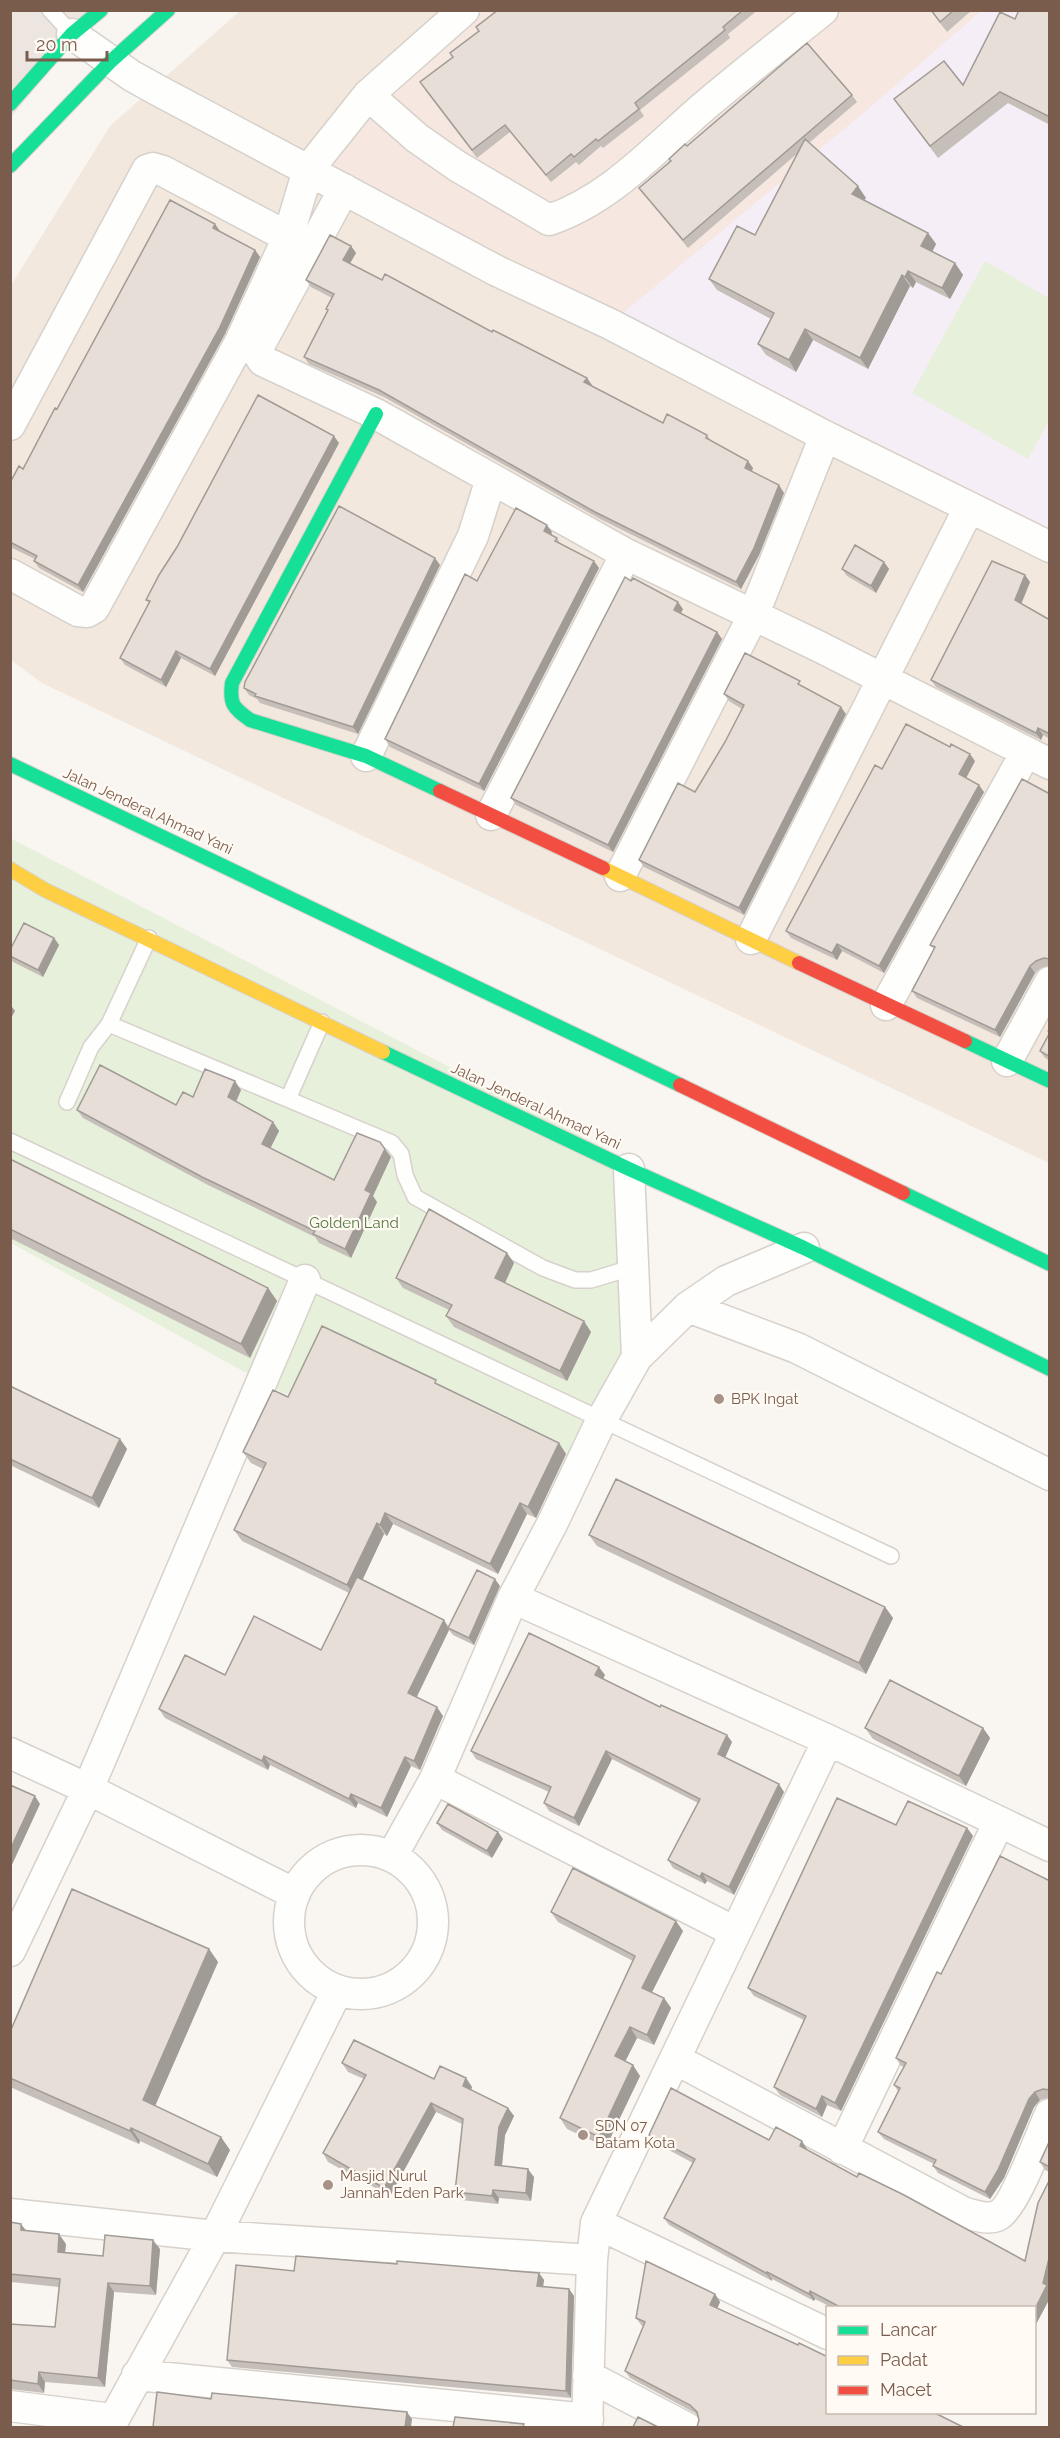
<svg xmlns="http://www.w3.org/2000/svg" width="1060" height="2438" font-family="Raleway,sans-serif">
	<rect width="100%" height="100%" fill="#f9f5f0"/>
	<path fill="#f2e8de" d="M240 11H1049V1163L42 683 11 660 10 287 110 126Z"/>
	<path fill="#f6e8e1" d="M459 11H981L867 110 610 324 308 162Z"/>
	<path fill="#ede5e0" d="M11 11H99L11 117Z"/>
	<path fill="#f6eef6" d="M981 11H1049V547L610 324 867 110Z"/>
	<path fill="#e7f0db" d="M985 261 1049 298V421L1028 459 912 393Z
		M10 838 631 1162 642 1353 575 1488 281 1392 11 1243Z"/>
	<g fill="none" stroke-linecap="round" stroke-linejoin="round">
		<g stroke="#d7d1cb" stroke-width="18">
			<path id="lane" d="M50 10 72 34
				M109 1024 392 1143 401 1154 405 1175 415 1197 543 1268 575 1280H591L634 1267
				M288 1099 322 1022
				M67 1102 91 1047 109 1024 149 938
				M10 1141 891 1556"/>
		</g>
		<g stroke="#d7d1cb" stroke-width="33">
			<path id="street" d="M72 34 132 76 161 92 497 271 610 324 825 436 1050 547
				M368 95 417 138 457 166 549 220C609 200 654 150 701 109 741 75 782 43 823 10
				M344 189 259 346V355L263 361 376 414 626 554 820 647 1050 764
				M10 425 147 170 153 168 163 171 288 237
				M10 574 78 611 87 612 94 608 240 342 288 237 308 170 368 95 464 10
				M366 756 473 536 491 479
				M491 815 626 554
				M620 876 753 616 825 436
				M751 939 969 508
				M886 1005 1026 752
				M1007 1061 1050 982
				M629 1169 637 1357
				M688 1307 797 1348 1050 1475
				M513 1598 828 1740 1050 1846
				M10 1753 88 1789 295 1894
				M435 1779 735 1932
				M289 1922a72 72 0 1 1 144 0a72 72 0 1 1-144 0Z
				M392 1856 435 1779 513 1598 553 1522 602 1419 637 1357 688 1307 726 1281 804 1248
				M10 1951 88 1789 305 1280
				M675 2059 965 2213C974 2215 987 2220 997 2216 1014 2209 1041 2134 1050 2114
				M842 2149 998 1824
				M10 2214 215 2236 592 2260
				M596 2223 828 1740
				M137 2375 588 2419
				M588 2376 687 2428
				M10 2406 112 2419
				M109 2428 215 2236 337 1991
				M587 2428 592 2260 596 2223 828 2334"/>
		</g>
		<g stroke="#d9d2cb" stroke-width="16">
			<path id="fast" d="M10 104 72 34 101 10
				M10 166 111 61 168 10
				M376 414 232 683C229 705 234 708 250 720L366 756 440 791
				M10 764 680 1085
				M965 1041 1050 1081
				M383 1052 629 1169 804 1248 1050 1369
				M903 1193 1050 1264"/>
		</g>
		<g stroke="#d9d2cb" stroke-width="16">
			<path id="slow" d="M603 868 799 963
				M10 869 45 890 383 1052"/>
		</g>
		<g stroke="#d9d2cb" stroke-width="16">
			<path id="jam" d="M440 791 603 868
				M799 963 965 1041
				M680 1085 903 1193"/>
		</g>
		<use href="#lane" stroke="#fefefd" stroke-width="15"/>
		<use href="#street" stroke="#fefefd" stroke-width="30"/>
		<use href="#fast" stroke="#16e098" stroke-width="14"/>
		<use href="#slow" stroke="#ffcf43" stroke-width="14"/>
		<use href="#jam" stroke="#f24e42" stroke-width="14"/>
	</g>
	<path fill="#c6bfb9" d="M498 10H758L728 34 730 38 640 110 644 116 603 148 601 146 579 165 576 162 551 182 510 132 477 158 425 90 453 57 479 31Z
		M930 10H972L947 32Z
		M1050 10V125L1008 103 938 158 894 99 963 85 1015 19Z
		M852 95 857 102 809 143 866 198 864 200 928 233 936 244 932 252 955 263 963 275 950 299 916 282 913 288 910 286 868 369 813 340 796 372 766 355 758 344 771 319 717 290 709 279 755 235 799 152 688 248 639 188 687 146Z
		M220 231 255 250 260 257 225 334 83 592 39 568 34 561 35 559 10 547V483L23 469 57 409Z
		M351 246 356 253 350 263 382 280 492 332 592 385 591 386 663 423 707 435 712 442 753 468 752 471 784 493 759 555 741 589 600 519 384 397 309 364 304 357 328 311 326 309 332 298 311 287 306 280Z
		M339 443 215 676 181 658 166 687 125 665 120 658 149 603 146 600Z
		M552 532 551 535 557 538 560 543 599 568 484 791 390 747 385 739 477 581Z
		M884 562 889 569 876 593 847 576 842 569Z
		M440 565 358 734 260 703 257 699 249 695 244 688Z
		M1025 575 1030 582 1021 604 1050 620V739L1043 735 1041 740 936 687 931 680Z
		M683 609 681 613 717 632 722 639 613 852 516 805 511 798Z
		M804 687 846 714 744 915 644 867 639 860 695 792 725 742 742 709 729 701 724 694Z
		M975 761 966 778 984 792 884 973 842 951 837 960 791 938 786 931 882 769Z
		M1050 794V965L1041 968 1035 973 1000 1037 917 998 912 991 934 949 930 945Z
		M54 938 59 945 43 977 13 962 10 958V950Z
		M1050 1026V1061L1045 1058 1040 1051 1049 1034 1047 1031Z
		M241 1090 236 1102 273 1122 279 1131 270 1148 334 1180 391 1157 373 1196 377 1202 351 1258 319 1243 315 1237 208 1185 83 1118 77 1110 176 1105 193 1097Z
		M10 1159 268 1288 277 1301 250 1358 10 1238Z
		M507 1253 514 1263 505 1283 591 1332 567 1381 454 1327 446 1316 449 1310 403 1288 396 1278Z
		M440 1385 559 1443 566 1454 536 1518 527 1514 498 1574 393 1524 387 1536 384 1534 362 1580 444 1620 449 1627 500 1586 474 1645 453 1635 449 1630 417 1697 443 1716 420 1770 411 1766 387 1817 358 1803 356 1808 270 1765 268 1770 165 1718 159 1709 225 1675 321 1650 349 1593 242 1541 234 1530 263 1469 251 1463 243 1452 288 1397Z
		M10 1386 120 1439 127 1449 99 1508 10 1465Z
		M589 1535 885 1607 893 1618 866 1674 597 1546Z
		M605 1675 603 1679 732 1742 725 1758 784 1792 734 1895 707 1881 705 1884 673 1868 668 1860 698 1803 612 1759 579 1826 549 1811 544 1803 549 1792 476 1759 471 1751Z
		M865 1728H983L990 1738 966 1786 873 1739Z
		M437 1823 498 1832 503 1839 492 1858 442 1830Z
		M896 1825 967 1828 973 1836 841 2111 827 2105 822 2117 780 2095 774 2087 804 2020 754 1996 748 1988Z
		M1050 1881V2097L1040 2100 1034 2107 1004 2178 990 2199 938 2173 933 2166 934 2164 884 2139 878 2132 898 2091 894 2085 904 2067 901 2066 896 2058 941 1974Z
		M551 1912 683 1931 652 1992 664 1998 671 2008 654 2045 637 2038 625 2061 640 2076 606 2147 567 2129 560 2118 633 1961 558 1922Z
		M209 1949 218 1962 155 2106 230 2150 217 2177 140 2141 139 2144 10 2087V2032Z
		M342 2063 434 2079 466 2078 472 2087 471 2090 508 2108 514 2116 505 2135 502 2166 534 2177 531 2201 499 2198 498 2204 461 2200 455 2192 462 2124 436 2112 390 2196 328 2162 323 2153 364 2079 348 2072Z
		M649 2135 769 2140 807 2149V2150L857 2177 1025 2261 1050 2179V2298L1035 2326V2307H831L815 2299 814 2301 772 2279V2281L669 2225 664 2218 693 2163 654 2142Z
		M1050 2140V2172L1045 2170 1040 2162Z
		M10 2222 26 2231 66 2244 65 2252 103 2256 160 2249 156 2295 114 2292 105 2387 45 2382 44 2393 10 2389V2324L55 2327 59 2287 11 2282 10 2288Z
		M397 2264 539 2273 544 2280 543 2287 569 2289 574 2296 571 2398 232 2367 227 2360 294 2271Z
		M715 2294 720 2302 717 2309 798 2345 699 2420 697 2415 695 2413 630 2378 625 2371 643 2326H642L636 2318Z"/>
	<path fill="#a19b96" d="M858 186 866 198 860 205 852 194Z
		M215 224 220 231 218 235 213 228Z
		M928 233 936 244 929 258 921 246Z
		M351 246 356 253 348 267 343 260Z
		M255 250 260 257 225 334 83 592 78 585Z
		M955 263 963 275 950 299 942 288Z
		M908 271 916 282 913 288 905 277Z
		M902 275 910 286 868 369 860 358Z
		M805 329 813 340 796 372 789 360Z
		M587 378 592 385 589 389 584 382Z
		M334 436 339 443 215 676 210 669Z
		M748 461 753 468 750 475 745 468Z
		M779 485 784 493 759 555 741 589 736 582Z
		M547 525 552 532 549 539 544 531Z
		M435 558 440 565 358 734 353 727Z
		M594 561 599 568 484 791 479 784Z
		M884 562 889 569 876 593 871 586Z
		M1025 575 1030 582 1020 607 1015 600Z
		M678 602 683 609 679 617 674 610Z
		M717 632 722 639 613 852 608 845Z
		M176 651 181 658 166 687 161 680Z
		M841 707 846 714 744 915 739 908Z
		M1038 728 1043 735 1041 740 1036 733Z
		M970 754 975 761 964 782 959 774Z
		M979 785 984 792 884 973 879 966Z
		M54 938 59 945 43 977 38 970Z
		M837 944 842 951 837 960 832 953Z
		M1030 966 1035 973 1000 1037 995 1030Z
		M10 1004 15 1011 10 1020Z
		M235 1081 241 1090 234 1106 228 1097Z
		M273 1122 279 1131 268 1153 262 1144Z
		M385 1149 391 1157 373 1196 377 1202 351 1258 345 1249 365 1190Z
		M507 1253 514 1263 502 1289 495 1278Z
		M268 1288 277 1301 250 1358 241 1344Z
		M584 1321 591 1332 567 1381 560 1371Z
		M120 1439 127 1449 99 1508 92 1498Z
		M559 1443 566 1454 536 1518 528 1507Z
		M520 1503 527 1514 498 1574 490 1564Z
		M385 1513 393 1524 387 1536 380 1525Z
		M377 1523 384 1534 355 1596 347 1585Z
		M495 1579 500 1586 474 1645 469 1638Z
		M885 1607 893 1618 866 1674 859 1663Z
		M444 1620 449 1630 414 1702 408 1693Z
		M599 1667 605 1675 601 1683 595 1675Z
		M437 1707 443 1716 420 1770 414 1761Z
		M983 1728 990 1738 966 1786 959 1776Z
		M727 1735 732 1742 723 1762 718 1754Z
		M606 1751 612 1759 579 1826 574 1818Z
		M264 1756 270 1765 268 1770 262 1761Z
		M405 1757 411 1766 387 1817 381 1808Z
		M779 1784 784 1792 734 1895 729 1887Z
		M351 1794 358 1803 356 1808 349 1799Z
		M35 1796 40 1804 10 1869V1850Z
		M967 1828 973 1836 841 2111 835 2103Z
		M498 1832 503 1839 492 1858 487 1851Z
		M702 1873 707 1881 705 1884 700 1877Z
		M676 1921 683 1931 649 1998 642 1988Z
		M209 1949 218 1962 152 2113 143 2100Z
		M664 1998 671 2008 654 2045 647 2035Z
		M630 2027 637 2038 623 2066 615 2056Z
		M633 2065 640 2076 606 2147 599 2137Z
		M466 2078 472 2087 469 2095 463 2086Z
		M1035 2092 1040 2100 1034 2107 1004 2178 990 2199 985 2192 1029 2099Z
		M822 2096 827 2105 822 2117 816 2109Z
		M431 2103 436 2112 390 2196 384 2188Z
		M508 2108 514 2116 505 2135 501 2174 495 2165 499 2127Z
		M131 2128 140 2141 139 2144 130 2131Z
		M221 2137 230 2150 217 2177 208 2164Z
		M802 2141 807 2149 805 2154 800 2146Z
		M528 2169 534 2177 531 2201 526 2193Z
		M493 2190 499 2198 498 2204 492 2196Z
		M21 2224 28 2233 21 2230Z
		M59 2234 66 2244 64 2261 58 2252Z
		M153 2240 160 2249 156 2295 150 2286Z
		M1050 2254V2298L1035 2326V2309L1043 2283Z
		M767 2272 772 2279V2281L766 2273Z
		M539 2273 544 2280 542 2293 537 2286Z
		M108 2283 114 2292 105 2387 98 2378Z
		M569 2289 574 2296 571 2398 566 2391Z
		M810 2291 815 2299 814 2301 809 2294Z
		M715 2294 720 2302 715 2313 710 2305Z
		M39 2372 45 2382 44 2393 38 2384Z
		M407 2412 412 2419 411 2427H405Z"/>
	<path fill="#e6ded7" stroke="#a19b96" stroke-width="1.5" d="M498 10H743L723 27 725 30 635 103 639 109 598 141 596 139 574 157 571 154 546 175 505 125 472 150 420 82 453 57 450 53 479 31 476 27Z
		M931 10H954L940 22Z
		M1019 10H1050V117L1000 92 930 146 894 99 944 61 963 85 1000 12 1015 19Z
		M807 43 852 95 683 240 639 188 671 161 669 159 685 144 687 146Z
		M805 139 858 186 852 194 928 233 921 246 955 263 942 288 908 271 905 277 902 275 860 358 805 329 789 360 758 344 774 313 709 279 737 226 755 235Z
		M170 200 215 224 213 228 255 250 220 327 78 585 34 561 37 556 10 542V483L19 466 23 469 55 408 57 409Z
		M330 235 351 246 343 260 382 280 385 274 492 332 493 330 587 378 584 382 663 423 667 414 707 435 706 438 748 461 745 468 779 485 754 548 736 582 595 512 379 390 304 357 328 310 326 309 334 294 306 280Z
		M258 395 334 436 210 669 176 651 161 680 120 658 150 601 146 600 159 575 177 547Z
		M339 506 435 558 353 727 255 696 256 694 244 688 245 682Z
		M516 508 547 525 544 531 557 538 555 541 594 561 479 784 385 739 465 574 477 581Z
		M855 545 884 562 871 586 842 569Z
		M992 561 1025 575 1015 600 1050 620V734L1038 728 1036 733 931 680Z
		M625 577 631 581 633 578 678 602 674 610 717 632 608 845 511 798Z
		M745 653 800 681 798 684 841 707 739 908 639 860 678 783 695 792 725 742 744 705 724 694Z
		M906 724 950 747 951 744 970 754 959 774 979 785 879 966 837 944 832 953 786 931 875 765 882 769Z
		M1022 779 1050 794V959L1044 958 1036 961 1030 966 995 1030 912 991 935 947 930 945Z
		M24 923 54 938 38 970 10 956V950Z
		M1050 1032V1057L1040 1051Z
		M100 1065 176 1105 183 1092 193 1097 205 1069 235 1081 228 1097 273 1122 262 1144 334 1180 357 1133 380 1142 385 1149 365 1190 371 1193 345 1249 313 1234 315 1231 202 1177 77 1110Z
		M10 1159 268 1288 241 1344 10 1229Z
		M429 1209 507 1253 495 1278 584 1321 560 1371 446 1316 452 1305 396 1278Z
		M322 1326 436 1380 435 1383 559 1443 528 1507 520 1503 490 1564 385 1513 380 1525 377 1523 347 1585 234 1530 266 1463 243 1452 273 1390 288 1397Z
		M10 1386 120 1439 92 1498 10 1459Z
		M616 1479 885 1607 859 1663 589 1535Z
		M477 1570 495 1579 469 1638 448 1628Z
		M357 1577 444 1620 408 1693 437 1707 414 1761 405 1757 381 1808 351 1794 349 1799 264 1756 262 1761 159 1709 185 1655 225 1675 254 1616 321 1650Z
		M529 1633 599 1667 595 1675 660 1707 661 1705 727 1735 718 1754 779 1784 729 1887 702 1873 700 1877 668 1860 700 1799 606 1751 574 1818 544 1803 551 1787 471 1751Z
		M890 1680 983 1728 959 1776 865 1728Z
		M10 1785 35 1796 10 1850Z
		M837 1798 896 1825 908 1801 967 1828 835 2103 822 2096 816 2109 774 2087 806 2016 748 1988Z
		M448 1804 498 1832 487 1851 437 1823Z
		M1000 1856 1050 1881V2090L1043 2089 1035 2092 1029 2099 998 2170 985 2192 933 2166 936 2160 878 2132 900 2088 894 2085 906 2063 896 2058 937 1972 941 1974Z
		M573 1868 676 1921 642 1988 664 1998 647 2035 630 2027 615 2056 633 2065 599 2137 560 2118 635 1956 551 1912Z
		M72 1889 209 1949 143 2100 221 2137 208 2164 131 2128 130 2131 10 2078V2032Z
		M354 2040 434 2079 440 2066 466 2078 463 2086 508 2108 499 2127 495 2165 528 2169 526 2193 493 2190 492 2196 455 2192 463 2119 431 2103 384 2188 323 2153 366 2075 342 2063Z
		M671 2088 769 2140 776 2127 802 2141 800 2146 857 2177 859 2173 904 2195 1025 2261 1038 2203 1050 2179V2254L1043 2283 1047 2285 1035 2309V2307H840L810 2291 809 2294 767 2272 766 2273 664 2218 695 2159 649 2135Z
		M1050 2140V2167L1040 2162Z
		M10 2222 21 2224V2230L59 2234 58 2252 103 2256 105 2235 153 2240 150 2286 108 2283 98 2378 39 2372 38 2384 10 2380V2324L55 2327 60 2279 10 2274Z
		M296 2256 397 2264V2261L539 2273 537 2286 569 2289 566 2391 227 2360 236 2265 294 2271Z
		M646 2261 715 2294 710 2305 798 2345 799 2343 828 2357V2412H933L963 2427H697L699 2420 697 2412 690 2405 625 2371 645 2322 636 2318Z
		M157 2392 211 2399 212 2393 407 2412 405 2427H153Z
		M455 2417 524 2424 523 2427H453Z
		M638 2417 658 2427H633Z"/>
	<g fill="#a69286" stroke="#fffaf3" stroke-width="2">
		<circle cx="719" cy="1399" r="6"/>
		<circle cx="583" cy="2135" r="6"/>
		<circle cx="328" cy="2185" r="6"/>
	</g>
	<g text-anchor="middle" stroke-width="4.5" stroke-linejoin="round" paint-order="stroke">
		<g font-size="15" fill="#7a5c4d" stroke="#fffaf3">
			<text transform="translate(148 811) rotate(25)" y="5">Jalan Jenderal Ahmad Yani</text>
			<text transform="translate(536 1106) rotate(25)" y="5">Jalan Jenderal Ahmad Yani</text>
		</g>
		<g font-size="15" fill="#537a41" stroke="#fffaf3">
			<text x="354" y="1228">Golden Land</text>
		</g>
		<g font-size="15" fill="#7a5c4d" stroke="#fffaf3" text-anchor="start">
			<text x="731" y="1404">BPK Ingat</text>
			<text x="595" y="2131">SDN 07<tspan x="595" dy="17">Batam Kota</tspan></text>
			<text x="340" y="2181">Masjid Nurul<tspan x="340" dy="17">Jannah Eden Park</tspan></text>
		</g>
	</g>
	<rect width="1060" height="2438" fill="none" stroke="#7a5c4d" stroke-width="24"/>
	<rect x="826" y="2306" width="210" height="108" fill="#fffaf3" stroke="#cabbb1" stroke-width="1.5"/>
	<rect x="838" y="2326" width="30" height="9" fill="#16e098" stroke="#cabbb1" stroke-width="1.5"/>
	<text x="880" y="2336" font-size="18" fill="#7a5c4d">Lancar</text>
	<rect x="838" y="2356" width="30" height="9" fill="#ffcf43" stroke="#cabbb1" stroke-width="1.5"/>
	<text x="880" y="2366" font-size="18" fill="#7a5c4d">Padat</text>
	<rect x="838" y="2386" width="30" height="9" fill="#f24e42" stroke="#cabbb1" stroke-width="1.5"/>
	<text x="880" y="2396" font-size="18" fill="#7a5c4d">Macet</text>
	<path d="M27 51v9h80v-9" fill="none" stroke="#7a5c4d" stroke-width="3"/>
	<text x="36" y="51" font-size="18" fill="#7a5c4d" stroke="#fffaf3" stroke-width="4.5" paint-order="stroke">20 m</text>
</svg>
